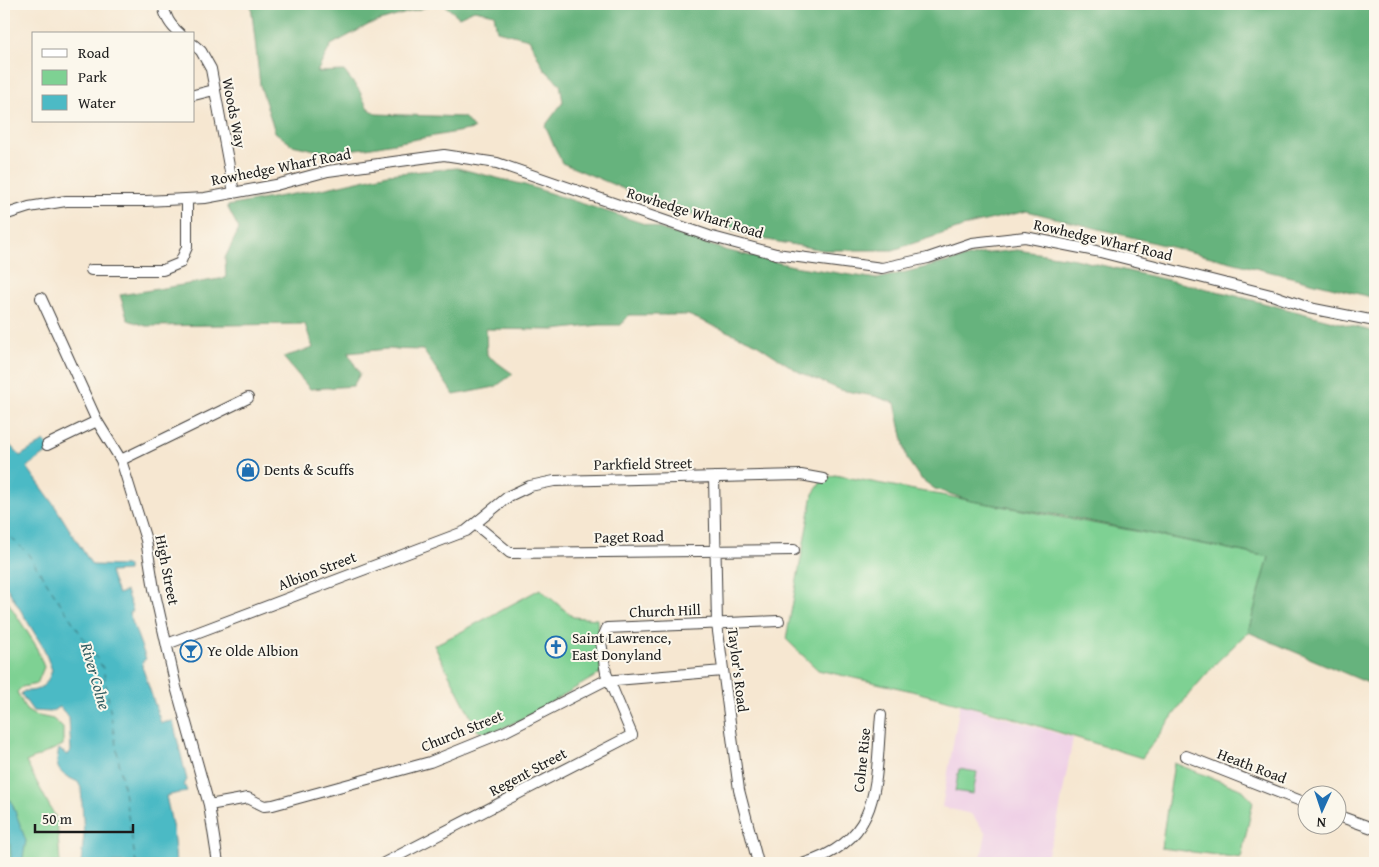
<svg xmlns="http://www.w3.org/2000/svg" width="1379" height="867" font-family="'Gentium Book Plus',serif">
	<rect width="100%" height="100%" fill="#fbf7ec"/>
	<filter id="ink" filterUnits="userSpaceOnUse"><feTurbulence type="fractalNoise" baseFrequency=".02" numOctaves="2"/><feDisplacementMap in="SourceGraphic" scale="10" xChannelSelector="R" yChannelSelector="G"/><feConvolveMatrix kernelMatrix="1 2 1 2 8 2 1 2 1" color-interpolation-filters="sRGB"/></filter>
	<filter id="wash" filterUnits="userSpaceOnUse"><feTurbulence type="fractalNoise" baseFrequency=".0096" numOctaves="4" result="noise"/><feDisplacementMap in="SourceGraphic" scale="20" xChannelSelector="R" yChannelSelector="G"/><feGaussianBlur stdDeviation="1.12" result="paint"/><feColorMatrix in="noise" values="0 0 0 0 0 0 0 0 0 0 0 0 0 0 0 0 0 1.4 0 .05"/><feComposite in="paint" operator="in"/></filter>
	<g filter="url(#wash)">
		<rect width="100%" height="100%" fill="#f6e7d1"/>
		<path fill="#efd0e6" d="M960 704 1073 738 1057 824 1045 863H980L986 833 971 814 942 807Z"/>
		<path fill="#7ed193" stroke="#4d7658" d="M835 475C980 503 1125 528 1269 557L1248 632 1217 662 1189 694 1142 758 1000 714 908 690 818 670 786 639 813 494 823 479Z
			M540 589 573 617 597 619 601 673 524 718 490 734 478 731 434 645 459 633Z
			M4 596 35 644 44 667 37 684 22 687 17 692 26 710 34 715 53 719 63 728V745L26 762 57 820 60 863H4Z
			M1174 763 1243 790 1253 802 1241 858 1161 848Z
			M959 769 977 772 973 794 955 791Z"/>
		<path fill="#66b37d" stroke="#41684c" d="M251 4H436L370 24 331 45 317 72 344 71 359 90 367 107 376 114 464 117 474 129 366 148 324 152 292 145 275 132 260 85Z
			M443 4H1375V298L1027 211 972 224 893 250H823L751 237 650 200 562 163 545 126 563 102 560 84 544 69 529 39 497 31 494 14 474 10 459 17Z
			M457 168 525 185 725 250 793 266 877 279 981 254 1017 250 1070 258 1225 293 1375 332V686L1248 632 1269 557 1063 516 971 501 935 489 920 478 907 459 895 403 874 396 841 390 799 372 755 343 688 315H629L621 325H599L554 330 486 329 487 355 513 374 495 387 454 395 423 350 387 349 348 353 360 374 353 386 310 389 283 357 313 348 305 324 146 326 128 320 120 295 226 278 225 258 239 229 227 206 327 188 388 174Z"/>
		<path fill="#4cbac5" stroke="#346b70" d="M4 439 20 456 44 441 51 450 27 467 51 500 92 565 128 566V571L110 572 118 594 126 591 133 611 129 613 146 659 143 661 142 666 161 723 173 721 187 780 184 784 187 791 166 796 173 829 176 863H81L84 834 81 788 78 782C61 774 53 771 59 749L67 755 71 751 69 718 60 707 50 712 33 711 21 694 24 691C40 692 47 685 52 670L43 647 4 583Z
			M11 800 26 841 22 863H11C12 842 4 823 4 801Z"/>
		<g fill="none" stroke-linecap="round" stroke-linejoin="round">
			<path stroke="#2f5b60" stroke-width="1" stroke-dasharray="6 5" stroke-linecap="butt" d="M4 530 28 554 103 668 136 863"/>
		</g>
	</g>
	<g filter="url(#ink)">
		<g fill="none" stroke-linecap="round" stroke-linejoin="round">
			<g stroke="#3d3a37" stroke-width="12">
				<path id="street" d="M163 4C165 17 170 25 180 34
					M194 45 201 51 211 69 234 193
					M194 95 214 90
					M4 215 29 207 66 201H146L205 198 276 185 328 171 444 155 497 163 709 236 776 254 882 268 928 258 972 243 1025 237 1096 251 1275 296 1309 308 1375 321
					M91 270H163L180 263 187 247V199
					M41 298 97 421 121 460 135 505 146 540 154 589 176 687 209 805 218 863
					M47 445 97 421
					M121 460 248 398
					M714 477 717 624 739 790 758 863
					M475 524 510 553 794 550
					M167 644 466 531 509 496 530 486 554 481 801 475 823 479
					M1186 756 1306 803
					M209 805 248 798 264 806 273 805 430 762 504 732 604 681 723 671
					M1336 815 1375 829
					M384 863 632 735 606 673 601 642 607 628 779 621
					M805 863C883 839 875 783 881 715"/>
			</g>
			<use href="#street" stroke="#fff" stroke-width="10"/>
		</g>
	</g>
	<defs>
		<g id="shop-ring" transform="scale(1.125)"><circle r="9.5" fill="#fbf7ec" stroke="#1f6fb2" stroke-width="1.5"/><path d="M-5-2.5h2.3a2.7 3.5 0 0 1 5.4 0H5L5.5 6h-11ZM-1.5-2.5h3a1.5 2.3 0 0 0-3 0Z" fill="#1f6fb2"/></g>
		<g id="church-ring" transform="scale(1.125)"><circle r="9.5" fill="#fbf7ec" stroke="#1f6fb2" stroke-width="1.5"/><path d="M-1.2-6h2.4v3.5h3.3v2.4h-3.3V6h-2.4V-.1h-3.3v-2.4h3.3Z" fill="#1f6fb2"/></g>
		<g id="bar-ring" transform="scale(1.125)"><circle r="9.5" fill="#fbf7ec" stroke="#1f6fb2" stroke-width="1.5"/><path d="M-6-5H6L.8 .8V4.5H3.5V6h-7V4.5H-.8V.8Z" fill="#1f6fb2"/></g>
	</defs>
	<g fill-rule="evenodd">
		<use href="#shop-ring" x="248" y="470"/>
		<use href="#church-ring" x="556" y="647"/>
		<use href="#bar-ring" x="191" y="651"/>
	</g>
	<g text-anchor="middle" stroke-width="4" stroke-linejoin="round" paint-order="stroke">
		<g font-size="15" fill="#1c1c1c" stroke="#fbf7ec">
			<text transform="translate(234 113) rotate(79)" y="5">Woods Way</text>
			<text transform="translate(281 167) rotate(-11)" y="5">Rowhedge Wharf Road</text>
			<text transform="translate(695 213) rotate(17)" y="5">Rowhedge Wharf Road</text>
			<text transform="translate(1103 240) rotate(13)" y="5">Rowhedge Wharf Road</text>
			<text transform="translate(643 464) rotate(-1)" y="5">Parkfield Street</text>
			<text transform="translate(629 537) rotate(-1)" y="5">Paget Road</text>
			<text transform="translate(167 570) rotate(79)" y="5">High Street</text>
			<text transform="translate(317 571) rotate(-21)" y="5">Albion Street</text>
			<text transform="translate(665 611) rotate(-2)" y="5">Church Hill</text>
			<text transform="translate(738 670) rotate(83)" y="5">Taylor's Road</text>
			<text transform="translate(462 731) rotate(-22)" y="5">Church Street</text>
			<text transform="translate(862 760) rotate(-84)" y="5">Colne Rise</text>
			<text transform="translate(1252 766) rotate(21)" y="5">Heath Road</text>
			<text transform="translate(528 772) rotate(-28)" y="5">Regent Street</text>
		</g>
		<g font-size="15" fill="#1c1c1c" stroke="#fbf7ec" text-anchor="start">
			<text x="264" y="475">Dents &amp; Scuffs</text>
			<text x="572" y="643">Saint Lawrence,<tspan x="572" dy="17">East Donyland</tspan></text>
			<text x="207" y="656">Ye Olde Albion</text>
		</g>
		<g font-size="16" font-style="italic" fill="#2f5b60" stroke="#fbf7ec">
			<text transform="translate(96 676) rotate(74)" y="6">River Colne</text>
		</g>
	</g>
	<rect width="1379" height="867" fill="none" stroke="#fbf7ec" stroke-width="20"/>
	<rect x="32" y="32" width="162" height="90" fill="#fbf7ec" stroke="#a29f99"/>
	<rect x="42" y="49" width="25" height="8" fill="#ffffff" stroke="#a29f99"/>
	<text x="78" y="58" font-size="15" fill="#1c1c1c">Road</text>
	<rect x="42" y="70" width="25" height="15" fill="#7ed193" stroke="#a29f99"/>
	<text x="78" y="82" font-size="15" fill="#1c1c1c">Park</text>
	<rect x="42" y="95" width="25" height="15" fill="#4cbac5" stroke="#a29f99"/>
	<text x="78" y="108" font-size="15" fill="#1c1c1c">Water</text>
	<g transform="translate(1322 810) rotate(183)"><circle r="24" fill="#fbf7ec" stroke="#a29f99"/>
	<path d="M0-4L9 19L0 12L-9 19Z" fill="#1f6fb2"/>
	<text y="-8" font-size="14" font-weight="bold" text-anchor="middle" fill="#1c1c1c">N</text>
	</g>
	<path d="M35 824v8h98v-8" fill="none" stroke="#1c1c1c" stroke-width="2.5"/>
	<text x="42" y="824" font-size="15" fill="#1c1c1c" stroke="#fbf7ec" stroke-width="4" paint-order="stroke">50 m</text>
</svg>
